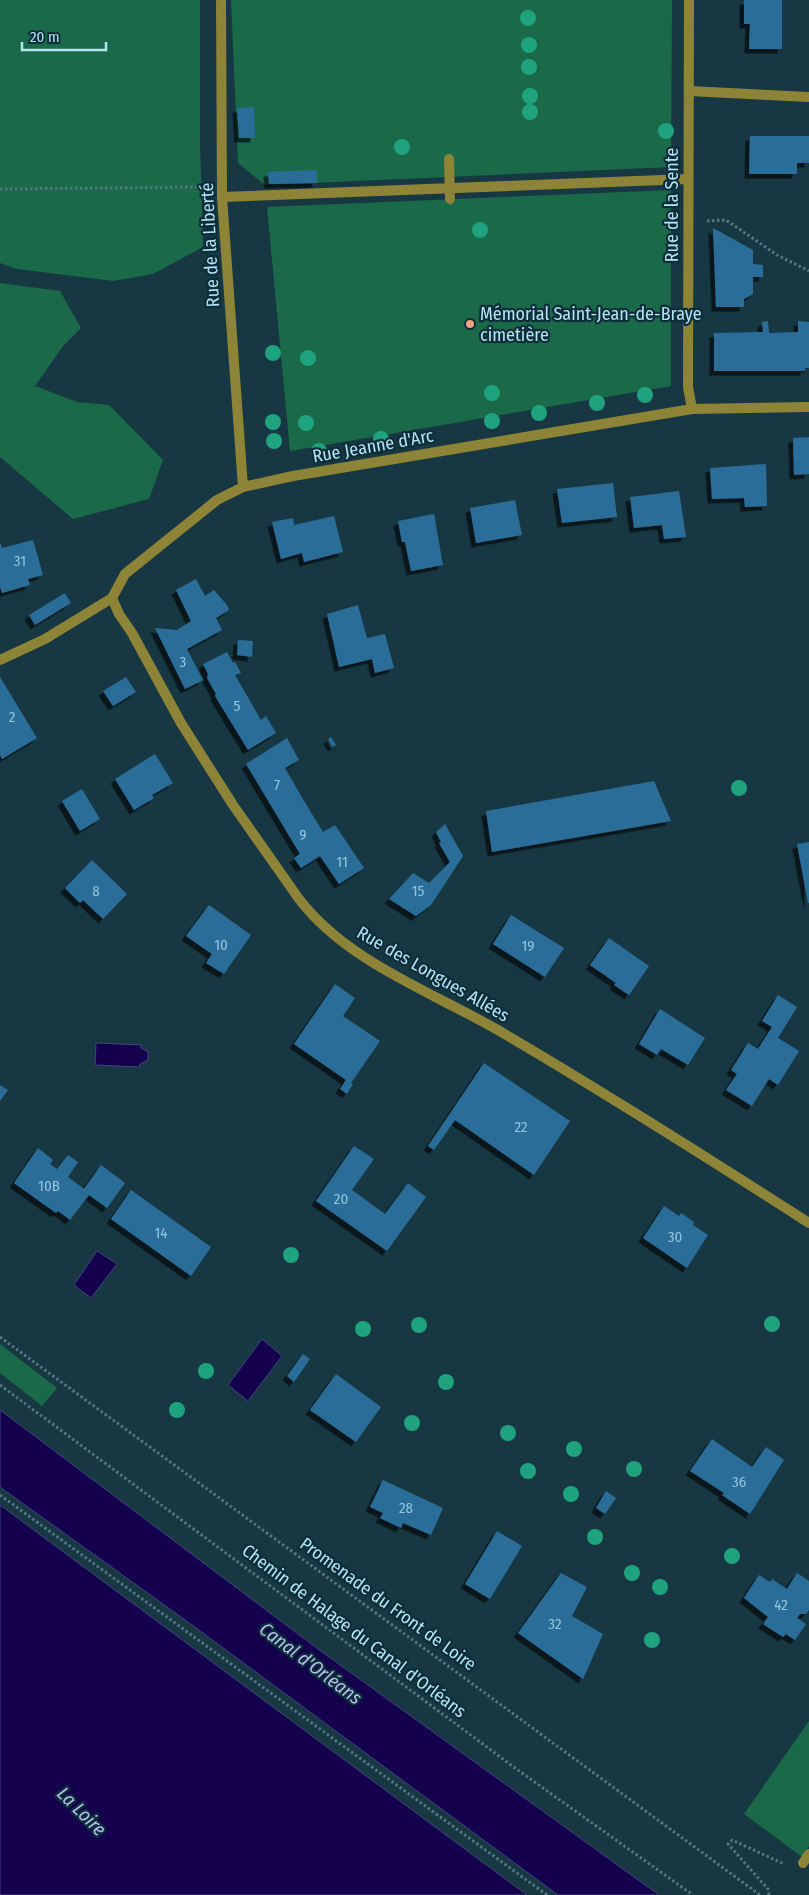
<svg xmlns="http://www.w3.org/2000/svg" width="809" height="1895" font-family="'Fira Sans Condensed',sans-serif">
	<defs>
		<filter id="shadow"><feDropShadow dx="-4.5" dy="4.5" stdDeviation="0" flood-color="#0009"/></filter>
	</defs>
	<rect width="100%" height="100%" fill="#173843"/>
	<path fill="#1a6a49" d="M0 0H200V146L203 247 153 274 113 281 17 269 0 263Z
		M231 0H672L671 167 265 185 238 163Z
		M671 190V386L290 451 267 207Z
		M0 283 60 291 81 328 63 346 35 386 77 402 109 405 163 460 149 499 73 519 0 457Z
		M0 1344 57 1388 42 1406 0 1373Z
		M809 1721V1846L802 1857 744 1814Z"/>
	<path fill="#14004c" stroke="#44447e" d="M96 1043 141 1045V1048L148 1052V1060L140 1064V1067L95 1065Z
		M97 1251 117 1264 91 1298 74 1285Z
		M262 1339 282 1356 248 1401 228 1385Z
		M0 1410 318 1649 659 1895H558L188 1622 0 1487Z
		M0 1505 527 1895H0Z"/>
	<path fill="#2c6d98" filter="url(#shadow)" d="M744 0H782V49H749L750 24H744Z
		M254 107 255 138H239L237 108Z
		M750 136H809V163H797V174H749Z
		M317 170V183L269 184 268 172Z
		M713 228 753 250V264L763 265V277H753V294L744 299V307H716Z
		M768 321 769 333 798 332V321L809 322V368H805V371H714V333L763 332 762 322Z
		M809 437V474L794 475 793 438Z
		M766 464 767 506 745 507 744 498 712 499 710 468Z
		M613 483 617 517 562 523 557 489Z
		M679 491 686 537 664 539 662 525 634 528 630 497Z
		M515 500 522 535 476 543 470 508Z
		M434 514 443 565 411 571 405 542H402L398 521Z
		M334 516 343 552 304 562 302 553 281 559 272 522 293 518 294 525Z
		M33 540 43 575 28 579 30 585 2 593 0 587V542L2 548Z
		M196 579 205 596 214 590 227 605 229 610 216 618 222 630 187 649 203 680 185 689 155 628 177 630 191 621 176 590Z
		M65 593 71 603 35 625 29 615Z
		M358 605 367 638 385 634 394 668 375 673 372 659 339 667 327 614Z
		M238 640 253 641 252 657 237 655Z
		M227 652 233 663 235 662 241 673 235 675 261 720 266 716 276 733 248 750 215 696 216 694 207 678 208 674 203 664Z
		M0 677 37 738 2 759 0 755Z
		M126 677 136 692 113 706 103 691Z
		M331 737 336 745 332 747 328 739Z
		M287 738 299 760 285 768 304 801 323 832 335 825 364 868 339 884 320 856 301 868 294 858 300 854 246 764Z
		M155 754 173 783 152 795 154 798 134 810 115 779Z
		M654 781 671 821 492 852 486 811Z
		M82 789 100 819 80 831 62 801Z
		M445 824 463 856 431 905 416 916 389 899 413 873 429 883 450 862 439 843 441 842 436 832Z
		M809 842V903H808L797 844Z
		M92 860 127 894 103 919 83 900 80 903 65 888Z
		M209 905 251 935 224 974 206 963 212 954 186 936Z
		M511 915 564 948 545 977 493 944Z
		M609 938 649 966 629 995 614 985 616 983 590 965Z
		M335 984 355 998 343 1016 380 1041 351 1083 353 1084 347 1094 340 1089 346 1080 294 1044Z
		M778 995 797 1007 778 1038 799 1051 778 1085 769 1079 752 1106 726 1090 737 1074 731 1070 748 1043 758 1049 772 1027 762 1021Z
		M660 1009 705 1038 688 1065 661 1049 657 1055 639 1044Z
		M484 1063 570 1121 534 1175 455 1120 434 1150 428 1146Z
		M0 1085 8 1090 0 1101Z
		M354 1146 374 1159 352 1190 385 1214 408 1183 426 1197 387 1251 316 1201Z
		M38 1148 53 1160 50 1164 57 1169 68 1155 78 1162 68 1177 84 1189 101 1165 125 1183 107 1208 89 1195 70 1220 58 1211 56 1213 14 1183Z
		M131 1190 211 1247 191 1276 111 1219Z
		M664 1206 679 1216 681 1213 694 1222 693 1225 708 1235 687 1268 643 1238Z
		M303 1354 310 1359 294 1382 287 1376Z
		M336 1374 381 1407 356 1442 310 1410Z
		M712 1439 752 1467 766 1447 784 1460 750 1514 722 1495 724 1493 690 1471Z
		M383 1480 443 1508 431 1535 403 1523 401 1528 380 1518 383 1513 370 1507Z
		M606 1491 616 1498 605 1514 596 1508Z
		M497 1531 522 1546 490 1599 465 1584Z
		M561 1573 587 1587 572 1616 603 1634 583 1679 518 1633Z
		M797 1573 809 1581V1610L806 1614H800L797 1618 806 1624 795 1640 786 1634 783 1637 763 1624 768 1617 744 1598 759 1575 770 1582 772 1579 787 1589Z"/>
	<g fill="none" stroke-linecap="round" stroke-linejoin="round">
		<path stroke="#507684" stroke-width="3" stroke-dasharray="2.5 2.5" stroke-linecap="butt" d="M0 189 204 187
			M707 221 726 220 777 255 809 271
			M0 1337 760 1895
			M0 1385 515 1768 693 1895
			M0 1495 547 1895
			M769 1895 768 1889 728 1844 732 1840 784 1864"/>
		<path stroke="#8e8437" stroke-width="10" d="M449 159 450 199
			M222 197 688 179"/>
		<path stroke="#8e8437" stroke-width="10" d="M221 0 222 197 243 487
			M689 0 688 387 692 409
			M689 91 809 97
			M112 598 119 614 132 633 181 723 233 805 299 899C348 963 435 993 503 1033 607 1094 708 1158 809 1223
			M0 660 45 639 112 598 125 574 217 500 243 487 293 476 692 409 809 407
			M803 1863 809 1854"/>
	</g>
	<g fill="#1ea37e">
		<circle cx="528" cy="18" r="8"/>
		<circle cx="529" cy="45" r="8"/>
		<circle cx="529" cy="67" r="8"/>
		<circle cx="530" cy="96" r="8"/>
		<circle cx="530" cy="112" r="8"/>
		<circle cx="666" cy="131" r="8"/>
		<circle cx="402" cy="147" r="8"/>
		<circle cx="480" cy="230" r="8"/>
		<circle cx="273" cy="353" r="8"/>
		<circle cx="308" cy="358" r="8"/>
		<circle cx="492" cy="393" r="8"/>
		<circle cx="645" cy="395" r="8"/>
		<circle cx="597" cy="403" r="8"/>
		<circle cx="539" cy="413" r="8"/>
		<circle cx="492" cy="421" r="8"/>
		<circle cx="273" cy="422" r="8"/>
		<circle cx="306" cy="423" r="8"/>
		<circle cx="381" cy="439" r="8"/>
		<circle cx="274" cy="441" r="8"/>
		<circle cx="319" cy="451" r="8"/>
		<circle cx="739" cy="788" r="8"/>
		<circle cx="291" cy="1255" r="8"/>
		<circle cx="772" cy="1324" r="8"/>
		<circle cx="419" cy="1325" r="8"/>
		<circle cx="363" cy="1329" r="8"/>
		<circle cx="206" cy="1371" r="8"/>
		<circle cx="446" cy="1382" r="8"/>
		<circle cx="177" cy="1410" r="8"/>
		<circle cx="412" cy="1423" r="8"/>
		<circle cx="508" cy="1433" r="8"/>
		<circle cx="574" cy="1449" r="8"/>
		<circle cx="634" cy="1469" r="8"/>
		<circle cx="528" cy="1471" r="8"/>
		<circle cx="571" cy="1494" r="8"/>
		<circle cx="595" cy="1537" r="8"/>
		<circle cx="732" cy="1556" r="8"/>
		<circle cx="632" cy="1573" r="8"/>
		<circle cx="660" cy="1587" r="8"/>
		<circle cx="652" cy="1640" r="8"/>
	</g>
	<circle fill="#f2a081" stroke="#0c2e38" stroke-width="2" cx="470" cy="324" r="5"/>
	<g text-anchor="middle" stroke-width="4.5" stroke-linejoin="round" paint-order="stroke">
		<g font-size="15" fill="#92c6dd">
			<text x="20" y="566">31</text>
			<text x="183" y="667">3</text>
			<text x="237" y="711">5</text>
			<text x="12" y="722">2</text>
			<text x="277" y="790">7</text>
			<text x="303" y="840">9</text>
			<text x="342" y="867">11</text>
			<text x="96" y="896">8</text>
			<text x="418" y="896">15</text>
			<text x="221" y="950">10</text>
			<text x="528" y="951">19</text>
			<text x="521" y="1132">22</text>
			<text x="49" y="1191">10B</text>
			<text x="341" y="1204">20</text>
			<text x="161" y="1238">14</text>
			<text x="675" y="1242">30</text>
			<text x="739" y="1487">36</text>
			<text x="406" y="1513">28</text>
			<text x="781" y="1610">42</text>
			<text x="555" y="1629">32</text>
		</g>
		<g font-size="18" fill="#b4e3f4" stroke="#0c2e38">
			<text transform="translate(672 205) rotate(-90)" y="6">Rue de la Sente</text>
			<text transform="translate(210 245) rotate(-93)" y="6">Rue de la Liberté</text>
			<text transform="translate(373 446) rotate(-10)" y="6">Rue Jeanne d'Arc</text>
			<text transform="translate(433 974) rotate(30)" y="6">Rue des Longues Allées</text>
			<text transform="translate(388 1604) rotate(36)" y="6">Promenade du Front de Loire</text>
			<text transform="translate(354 1631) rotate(37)" y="6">Chemin de Halage du Canal d'Orléans</text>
		</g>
		<g font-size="18" fill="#b4e3f4" stroke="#0c2e38" text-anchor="start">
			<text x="480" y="320">Mémorial Saint-Jean-de-Braye<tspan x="480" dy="21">cimetière</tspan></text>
		</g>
		<g font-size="19" font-style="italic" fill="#b7bbf0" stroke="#0c2e38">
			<text transform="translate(311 1663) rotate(37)" y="7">Canal d'Orléans</text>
			<text transform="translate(82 1811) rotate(45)" y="7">La Loire</text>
		</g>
	</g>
	<path d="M22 42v8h84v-8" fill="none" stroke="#b4e3f4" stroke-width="2.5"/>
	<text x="30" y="42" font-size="15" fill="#b4e3f4" stroke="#0c2e38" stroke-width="4" paint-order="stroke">20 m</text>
</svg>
